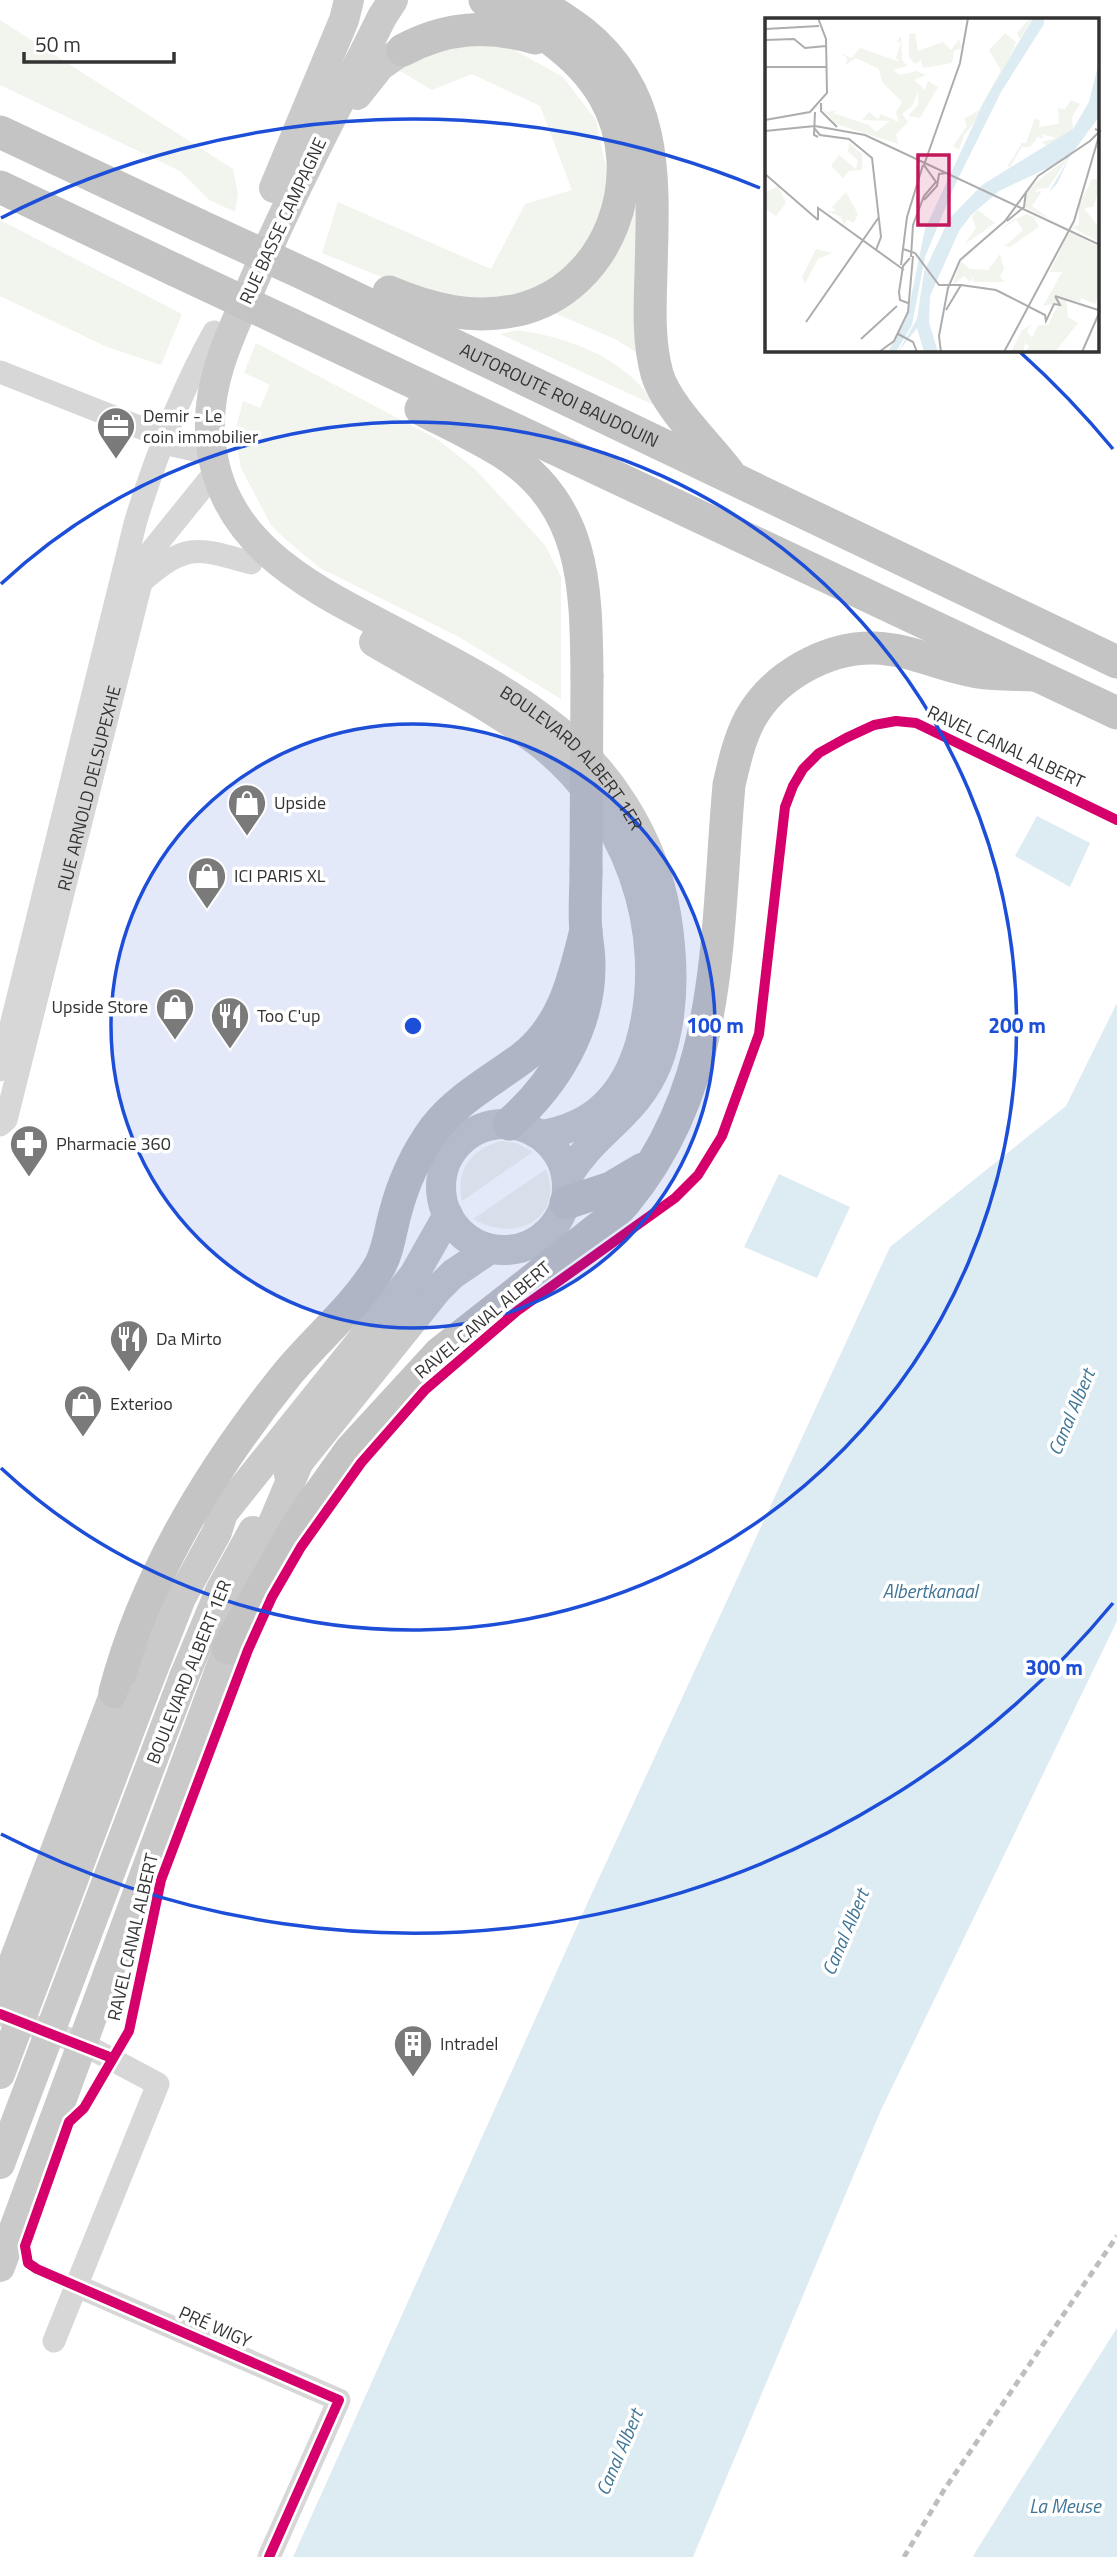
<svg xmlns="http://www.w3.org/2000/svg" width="1117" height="2557" font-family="'Titillium Web',sans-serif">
	<rect width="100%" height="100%" fill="#fff"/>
	<path fill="#f1f5ed" d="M0 20 233 169 238 194 235 212 209 200 180 171 0 85Z
		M433 44H504L563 77 596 120 610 187 588 250 522 299H436L322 253 338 202 491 269 525 204 572 190 540 106 472 74 432 90 400 71Z
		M638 193 642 356 615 339 552 312 628 231Z
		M0 220 182 314 161 365 107 347 0 296Z
		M517 330C571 338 626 358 656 406L500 334Z
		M256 343 437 439 475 469 545 545 561 577V699L459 637 320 568 285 539 271 525 241 468 235 432 243 401 260 408 270 385 244 373Z
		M501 1141 516 1143 533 1152 462 1201C455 1170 472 1149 501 1141Z
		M546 1169C565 1218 516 1244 473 1219Z"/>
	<path fill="#ddebf3" d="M1037 816 1090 843 1070 887 1015 856Z
		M1117 1003V1621L881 2110 693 2557H293L587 1904 890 1247 1066 1106Z
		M779 1174 850 1207 817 1278 744 1247Z
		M1117 2328V2557H973L976 2551Z"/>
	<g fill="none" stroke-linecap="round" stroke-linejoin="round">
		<g stroke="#d7d7d7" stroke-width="23">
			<path d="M0 372 149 431 172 445 213 454"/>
			<path d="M141 582C186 543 196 547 251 563"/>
			<path d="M0 1070 136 520C156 456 181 391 214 332"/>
			<path id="s1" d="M0 1125 6 1120 148 555 216 471"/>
			<path d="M0 2014 83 2044 158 2084 54 2341"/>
			<path d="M77 2286 339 2400 269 2557"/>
		</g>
		<g stroke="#cacaca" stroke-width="30">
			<path id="s2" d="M393 0 382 17C338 106 291 193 252 285 232 332 208 378 210 430 215 557 335 597 428 649 468 670 510 693 546 721 608 767 653 837 666 914 674 963 675 1017 657 1064 636 1116 594 1131 567 1177"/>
			<path d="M357 95 380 66 403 50"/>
			<path d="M274 188 344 20 349 0"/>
			<path d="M374 642C427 673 484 702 533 738 626 806 672 933 640 1044 625 1095 594 1127 541 1135"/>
			<circle cx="504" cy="1187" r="63"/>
			<path d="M289 1474 436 1291 453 1274 490 1249"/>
			<path d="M184 1677 220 1591 253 1531"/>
			<path d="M143 1695 181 1598 217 1532 223 1513 414 1275 448 1215"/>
			<path d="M0 1998 115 1692 126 1672"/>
			<path d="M0 2267 228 1648 259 1556 300 1459"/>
		</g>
		<g stroke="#c4c4c4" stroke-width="33">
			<path d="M534 0C551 11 568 21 583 33 661 96 653 183 651 273 650 307 648 340 657 374 667 407 707 444 728 472"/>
			<path d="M403 50C446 27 488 24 535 38"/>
			<path d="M0 132 198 225"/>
			<path d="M0 187 175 270"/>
			<path id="s3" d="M311 277 1117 662"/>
			<path d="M389 292C431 310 473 320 518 310 610 288 650 175 604 96 579 52 529 22 485 0"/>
			<path d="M292 325 1117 713"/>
			<path d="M421 409C448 423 476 436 502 452 586 505 586 587 587 676"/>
			<path d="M509 1124C555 1084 590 1026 589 964 589 953 587 942 586 932 584 912 586 892 586 872"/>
			<path d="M566 1203 611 1188 643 1169"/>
			<path d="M228 1648 298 1524 350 1451 440 1353 609 1220C725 1098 715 942 729 785 734 763 739 740 750 719 773 677 826 647 874 648 910 649 942 666 978 672 997 675 1017 674 1036 675"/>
			<path d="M115 1692C146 1574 212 1467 288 1373 317 1338 354 1308 378 1269 388 1253 390 1232 395 1214 403 1183 416 1154 435 1128 459 1098 491 1081 521 1059 564 1027 574 978 586 930"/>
		</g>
		<path stroke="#bebebe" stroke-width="5" stroke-dasharray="7 5" stroke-linecap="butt" d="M904 2557 944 2490 1117 2236"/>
		<path stroke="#cacaca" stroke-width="30" d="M0 2074 143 1695
			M0 2164 184 1677"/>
		<path stroke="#c4c4c4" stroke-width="33" d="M198 225 311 277
			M175 270 292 325
			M586 872 587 676"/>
		<g stroke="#fff" stroke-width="15">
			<path id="cycleway" d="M0 2014 112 2058
				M269 2557 339 2400 37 2269 28 2263 25 2246 69 2122 84 2108 129 2031 161 1880 248 1650 272 1597 301 1547 361 1463 425 1390 517 1311 675 1198 698 1175 722 1136 759 1034 785 807 793 786 803 769 819 753 846 738 874 725 896 721 916 723 1117 820"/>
		</g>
		<use href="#cycleway" stroke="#d6006c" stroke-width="10"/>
	</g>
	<circle cx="413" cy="1026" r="302" fill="#1d4ed8" fill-opacity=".12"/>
	<g fill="none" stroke="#1d4ed8" stroke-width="3.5">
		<circle cx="413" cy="1026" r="302"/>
		<path d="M1 584A604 604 0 1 1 1 1468"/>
		<path d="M1113 1603A907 907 0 0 1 1 1834M1 218A907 907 0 0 1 760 188M1020 352A907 907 0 0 1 1113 449"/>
	</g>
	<defs>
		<g id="office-pin" transform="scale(2.0125)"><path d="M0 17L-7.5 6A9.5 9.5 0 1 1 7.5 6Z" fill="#7a7a7a" stroke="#fff"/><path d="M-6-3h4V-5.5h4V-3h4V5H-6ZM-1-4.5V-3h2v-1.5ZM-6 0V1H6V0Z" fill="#fff"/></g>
		<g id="shop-pin" transform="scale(2.0125)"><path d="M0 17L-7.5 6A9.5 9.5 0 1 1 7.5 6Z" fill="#7a7a7a" stroke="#fff"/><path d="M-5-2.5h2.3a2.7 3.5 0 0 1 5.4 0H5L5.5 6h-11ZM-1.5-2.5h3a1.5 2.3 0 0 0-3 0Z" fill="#fff"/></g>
		<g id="restaurant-pin" transform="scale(2.0125)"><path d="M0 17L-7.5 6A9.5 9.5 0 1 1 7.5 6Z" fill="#7a7a7a" stroke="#fff"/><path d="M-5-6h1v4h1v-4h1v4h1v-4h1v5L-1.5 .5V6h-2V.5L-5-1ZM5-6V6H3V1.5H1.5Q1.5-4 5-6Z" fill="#fff"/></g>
		<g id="pharmacy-pin" transform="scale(2.0125)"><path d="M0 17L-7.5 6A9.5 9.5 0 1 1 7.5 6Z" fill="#7a7a7a" stroke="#fff"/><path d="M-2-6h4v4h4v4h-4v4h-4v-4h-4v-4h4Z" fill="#fff"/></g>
		<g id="building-pin" transform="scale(2.0125)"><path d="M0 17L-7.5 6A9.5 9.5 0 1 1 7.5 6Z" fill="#7a7a7a" stroke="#fff"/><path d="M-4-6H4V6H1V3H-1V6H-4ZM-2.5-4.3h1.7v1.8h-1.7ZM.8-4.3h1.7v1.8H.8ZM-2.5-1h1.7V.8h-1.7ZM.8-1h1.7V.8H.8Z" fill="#fff"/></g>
	</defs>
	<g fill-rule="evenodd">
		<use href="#office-pin" x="116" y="426"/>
		<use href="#shop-pin" x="247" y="803"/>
		<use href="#shop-pin" x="207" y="876"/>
		<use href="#shop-pin" x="175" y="1007"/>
		<use href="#restaurant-pin" x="230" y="1016"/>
		<use href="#pharmacy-pin" x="29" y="1144"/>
		<use href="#restaurant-pin" x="129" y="1339"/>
		<use href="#shop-pin" x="83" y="1404"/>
		<use href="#building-pin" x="413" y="2044"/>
	</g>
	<g text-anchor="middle" stroke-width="7" stroke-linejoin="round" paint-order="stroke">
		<g font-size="18" fill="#333" stroke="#fff">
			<text transform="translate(283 221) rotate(-65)" y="6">RUE BASSE CAMPAGNE</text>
			<text dy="6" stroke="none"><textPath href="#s3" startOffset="275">AUTOROUTE ROI BAUDOUIN</textPath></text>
			<text transform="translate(1006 747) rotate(25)" y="6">RAVEL CANAL ALBERT</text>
			<text dy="6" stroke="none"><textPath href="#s2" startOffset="980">BOULEVARD ALBERT 1ER</textPath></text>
			<text dy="6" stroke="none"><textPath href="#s1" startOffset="350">RUE ARNOLD DELSUPEXHE</textPath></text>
			<text transform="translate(483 1320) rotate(-40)" y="6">RAVEL CANAL ALBERT</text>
			<text transform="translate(189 1672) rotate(-68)" y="6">BOULEVARD ALBERT 1ER</text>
			<text transform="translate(133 1937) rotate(-77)" y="6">RAVEL CANAL ALBERT</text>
			<text transform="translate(215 2327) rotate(24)" y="6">PRÉ WIGY</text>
		</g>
		<g font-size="18" fill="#333" stroke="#fff" text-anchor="start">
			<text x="143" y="422">Demir - Le<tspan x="143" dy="21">coin immobilier</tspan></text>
			<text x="274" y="809">Upside</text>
			<text x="234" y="882">ICI PARIS XL</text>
			<text x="148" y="1013" text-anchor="end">Upside Store</text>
			<text x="257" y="1022">Too C'up</text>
			<text x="56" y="1150">Pharmacie 360</text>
			<text x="156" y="1345">Da Mirto</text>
			<text x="110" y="1410">Exterioo</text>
			<text x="440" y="2050">Intradel</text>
		</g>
		<g font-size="19" font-style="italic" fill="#3f7597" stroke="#fff">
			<text transform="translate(1071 1412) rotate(-67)" y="7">Canal Albert</text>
			<text x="930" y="1598">Albertkanaal</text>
			<text transform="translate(845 1932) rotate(-67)" y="7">Canal Albert</text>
			<text transform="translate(619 2452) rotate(-67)" y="7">Canal Albert</text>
			<text x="1065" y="2513">La Meuse</text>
		</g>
	</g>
	<g transform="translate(765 18)">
		<rect width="334" height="334" fill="#fff"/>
		<path d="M265 0H267L208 106 199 117 194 132 188 128 202 108 199 101 214 92 236 52 224 32 240 15 251 24 245 37 255 21 252 15ZM150 15 153 33 178 24 186 32 194 21 197 30 189 33 187 45 158 50 156 42 150 46 144 39V16ZM136 18 137 42 142 48 128 52 135 57 151 53 161 57 149 62 160 72 163 63 173 69 155 100 143 98 153 87V74L147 88 137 96 143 104 131 116 133 126 71 106 56 89 60 82 57 89 62 94 73 92 68 95 104 107 111 114 125 103 97 102 104 94 113 101 116 96 134 104 131 94 137 84 117 64 114 51 91 40 81 47 82 40 75 35 87 40 95 30 135 44 131 40 136 25 132 23ZM306 82 315 86 307 99 308 111 284 129 277 124 291 120 276 116 279 121 273 119 265 129H257L245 149H242L257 125H261L270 100 275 103 274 109 294 106 293 90 300 91ZM84 125 97 136V152L84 153 78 160 66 148 74 137 91 151 93 142 83 134ZM304 139 283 170 272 171 270 174 277 173 267 188 286 202 259 189 262 174 271 164ZM327 161H334V171L328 189 319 190 334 210V224L307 209 314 207V187ZM13 168 21 185 11 198 0 190V175ZM81 174 93 196 89 205 82 202 79 207 76 199 62 193H71L67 189ZM213 192 230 205 199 227 211 210 207 198ZM262 196 283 206 269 200 274 209 245 229 240 228 258 212 251 202 230 215 248 202ZM304 214 334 229V275L330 286 316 280 315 284 301 281 303 299 313 305 290 334H261L264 328 260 325 258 334H246L257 312 267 306 262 313 267 320 273 307H283L294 285 278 288 297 254H285ZM227 215 196 244 205 251 223 252 235 236 239 251 235 259 240 264H208L209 259 205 264 199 258 188 267 194 246 200 237ZM51 231 67 235 53 241 40 266 37 259Z" fill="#f1f5ed"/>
		<path d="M268 0H279V6L236 74 189 169 160 239 147 307 131 334H123L142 299 160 211 218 86ZM334 44V99L305 138 292 166 284 174 304 140 234 173 206 197 194 213 165 278 164 304 173 334H159L152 310 133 334 152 301 159 254 184 201 217 167 308 111 324 84Z" fill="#ddebf3"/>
		<path fill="none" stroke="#adadad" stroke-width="2" d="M0 11 54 8M0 22 29 21 40 30 61 28M0 49H61M56 85V93L72 109M50 94 49 117 53 119M0 102 45 94 62 75 61 21 53 0M49 110 55 117 84 121 107 140 116 219 111 232M0 113 50 108 100 117 335 227M0 156 53 202M159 182 172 168 174 156 181 155M53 202V190L139 252M242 203 259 189 261 174M138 231 150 235 174 267H196L181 292M146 239 148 207 159 178 171 164 159 147 195 45 203 0M136 247 142 199 158 147M196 267 231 272 280 297 281 303 289 286 295 287 290 278M290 278 333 292 335 287M143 285 135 282 134 274 138 248 145 240M41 304 114 199M133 316 148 324 152 334M96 321 132 288M114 334 129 323 143 294 148 238M176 334 174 318 183 270 195 242 240 203 273 158 325 123 335 113 330 111M239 334 309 203 334 118M317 334 335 293"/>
		<path fill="#c2185b" fill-opacity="0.15" stroke="#c2185b" stroke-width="3.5" d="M153 137H184V207H153Z"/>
		<rect width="334" height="334" fill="none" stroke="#333" stroke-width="3.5"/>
	</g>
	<circle cx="413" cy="1026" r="10" fill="#1d4ed8" stroke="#fff" stroke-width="3.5"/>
	<g font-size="21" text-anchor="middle" font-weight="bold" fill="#1d4ed8" stroke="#fff" stroke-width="7" stroke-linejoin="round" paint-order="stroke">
		<text x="715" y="1033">100 m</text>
		<text x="1017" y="1033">200 m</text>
		<text x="1054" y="1675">300 m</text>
	</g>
	<path d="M24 52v10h150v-10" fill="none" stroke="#333333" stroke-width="3.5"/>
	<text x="35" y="52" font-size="21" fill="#333333" stroke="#ffffff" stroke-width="5" paint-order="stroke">50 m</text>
</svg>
